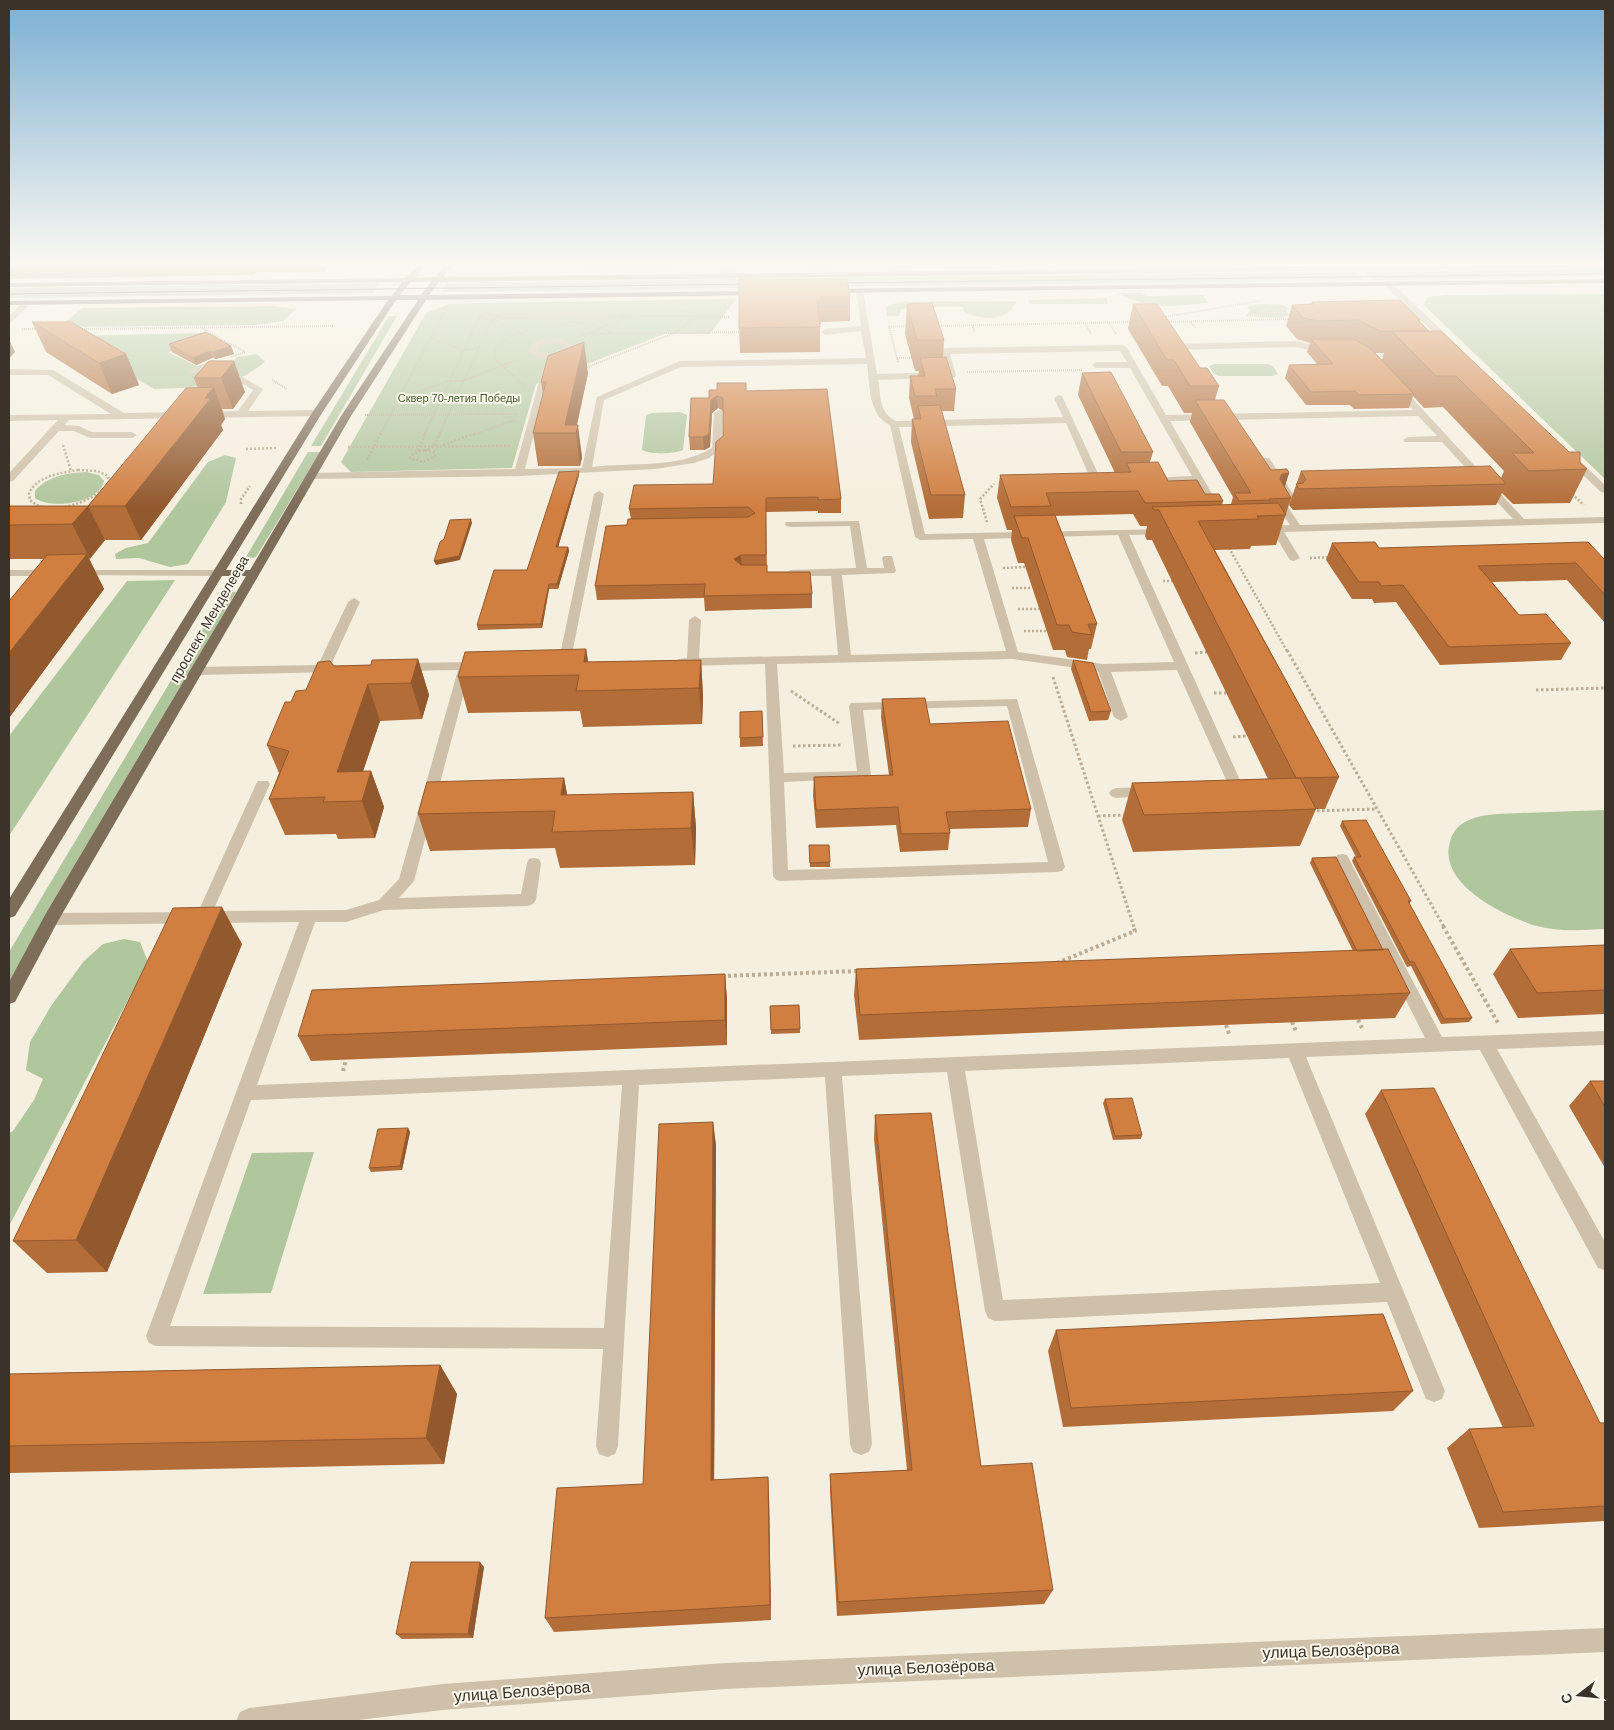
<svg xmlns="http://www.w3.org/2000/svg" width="1614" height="1730" font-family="Arial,sans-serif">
	<rect width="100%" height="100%" fill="#f5efdf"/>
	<path fill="#b0c69d" d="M1605 268V276L1373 280 1365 272Z
		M1357 272 1365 280 811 287 810 278Z
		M801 278 802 287 441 292 446 283Z
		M379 283 373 293 9 298V288Z
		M1117 293H1141L1147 296 1203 295 1208 303C1170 306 1151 311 1117 293Z
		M1605 294V479L1424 305 1427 297 1447 295Z
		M1107 298 1108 304H1029L1028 300Z
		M736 299 710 334H664L536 384 512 468 351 472 341 462 426 313 449 304 480 303Z
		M1017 301C1015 303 1013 308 1011 310 999 322 978 318 965 313L963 307H923L901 309 899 316H887L886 307 899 302Z
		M1260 304 1283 305 1289 308 1286 311 1290 315 1281 318 1246 316 1251 310 1247 307Z
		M272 306 296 309 283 321 255 325 60 327 82 308Z
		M389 316H397L321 446H311Z
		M201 333 209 340 168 352 207 371 230 367 237 357 257 354 265 362 248 374 232 382 184 388 154 389 88 350 73 336Z
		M1214 364H1267L1273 366 1278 374 1273 376H1218L1213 373 1209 366Z
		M680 412 687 415 683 450C674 454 651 455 642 450L646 415 652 413Z
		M308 452H320L256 557 247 559 246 557Z
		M225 455 236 458 226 502 188 564 170 567 139 558 116 559 115 554 126 548 148 543 208 462Z
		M86 472 99 475 104 481C100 503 51 510 35 498V491C47 476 68 473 86 472Z
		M175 580 9 836V736L127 581Z
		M227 591 236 592 9 983V952L222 595Z
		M1605 810V929C1583 930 1558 932 1537 926 1505 917 1437 884 1450 842 1452 832 1459 824 1469 820 1484 813 1505 814 1522 813 1549 812 1577 811 1605 810Z
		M124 939 140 942 148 962 9 1226V1133L13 1131 34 1100 43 1079 26 1070 30 1042 51 1006 84 961 103 944Z
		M314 1152 271 1293 203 1294 252 1153Z"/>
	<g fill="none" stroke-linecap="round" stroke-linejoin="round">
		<path stroke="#bbac93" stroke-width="2" stroke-dasharray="1 1" stroke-linecap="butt" d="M680 311 700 310
			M490 313 499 316 491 321 479 319 481 315Z
			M497 314 609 312
			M700 315V317H729
			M1164 317 1259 301
			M497 318 700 316
			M494 320 521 333
			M1190 321 1195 328
			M1165 322 1292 319
			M1085 323 1091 334
			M1109 323 1116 334
			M549 325C572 321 591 320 612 333
			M972 325 975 332
			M935 326 1132 322
			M22 329H39
			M80 329 334 326
			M203 329 245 352 230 357
			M586 334 743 332
			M579 337 627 317
			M430 338 464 350 477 349
			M897 358H912
			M898 362 889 327 909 326
			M585 368 674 333 699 316
			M967 372 1083 370
			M272 380 287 389
			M526 387 494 358C495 339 513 335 529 330
			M398 399 448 381H462L519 359
			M365 415 519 414
			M380 435 444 312
			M424 435 479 319
			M439 435 491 321
			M473 435 515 420"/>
		<path stroke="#bbac93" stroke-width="2.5" stroke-dasharray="2 2" stroke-linecap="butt" d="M63 445 71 471
			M443 445 476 433
			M348 447 510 446
			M246 449 276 448
			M425 450 434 452 435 456 423 462 410 458 414 453Z
			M428 450 434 446 440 433
			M418 451 425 433
			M367 460 381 433
			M78 470 97 471 108 476 109 484C94 501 49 519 30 500L29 494C35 476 62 473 78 470Z
			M1572 494 1584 505
			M241 504V499L250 486
			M987 522 980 499 994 484
			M1229 548 1287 651
			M1310 558 1331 557
			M1003 568 1025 567
			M1163 581H1172
			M1012 588H1032
			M1018 609H1039
			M1024 631H1046"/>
		<path stroke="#bbac93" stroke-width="3" stroke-dasharray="2.5 2.5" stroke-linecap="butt" d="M1287 650 1444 927
			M1195 653 1207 652
			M1053 677 1134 927
			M1536 690 1605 688
			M791 691 840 724
			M1214 693H1226
			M1233 737 1247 736
			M793 746 842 745
			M1312 811 1377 809
			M1098 816 1126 815"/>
		<path stroke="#bbac93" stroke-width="4" stroke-dasharray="3 3" stroke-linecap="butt" d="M1443 926 1498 1023
			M1057 963 1135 931 1133 926
			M722 976 859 971
			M1358 1020 1362 1028
			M1292 1022 1296 1031
			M1226 1025 1229 1034
			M343 1071 346 1060"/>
		<path fill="#cfc1a9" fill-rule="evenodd" d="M580 265H697L693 267 588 269Z
			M723 265H731L730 278 723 276Z
			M1045 265H1053L1057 272 1056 274H1050Z
			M1384 281H1390L1455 343V347H1449L1384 285Z
			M856 289 863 291 877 374 947 372 941 351 945 348 1123 345 1127 348 1166 415 1413 410 1392 387 1397 384 1400 385 1524 519 1605 517V523L1284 532 1300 558 1294 561 1290 560 1273 532H1263L1258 529 1263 526 1290 525 1274 501 1275 499 1285 497 1260 460 1261 458H1269L1297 500 1296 502 1286 504 1300 525 1513 519 1442 442H1405L1403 440 1408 437 1437 436 1418 416 1170 421 1222 511 1217 514 1212 511 1195 482 1148 484 1143 481 1148 478 1192 476 1130 368H1096L1092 365 1096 362H1127L1120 351 950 354 956 375 955 377 878 380C881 396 879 413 896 421L1063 417 1054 398 1059 395 1062 396 1102 482 1101 484H1093L1092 482 1066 423 899 427 925 534 1169 529 1170 531 1169 533 1165 534 1129 535 1244 789 1242 792H1223L1221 789 1223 786 1228 784 1177 670 1111 672 1128 717 1121 721 1114 717 1098 671 1013 659 777 664 784 773 857 771 849 706 851 703 1017 699 1065 867 1062 871 1057 872 781 881 776 880 773 876 765 664 682 666 676 662 678 659 687 658 689 620 695 616 701 620 699 658 838 655 831 576H791L785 573 791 570 856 568 850 526 790 527 786 526 785 524 786 522 859 521 867 568H884L882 558 884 556H892L896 571 894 573 842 575 851 655 1006 651 973 539 920 540 915 537 890 425C868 415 870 385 867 364L681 367 604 400 592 467C632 462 677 469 712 448L714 413 719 410 722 411V449L709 458 694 463 655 469 519 476 310 479 305 476 310 473 515 469 542 371 546 368 550 371 525 469 582 468 597 397 680 361 866 358 861 331 825 335 821 332 825 329 861 326ZM1118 535 1174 662 1103 664 1018 652 984 539ZM1007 706 1048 862 788 870 784 782 869 778 871 775 863 710Z
			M25 300 32 302 12 322H9V316Z
			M545 338 564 339 573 347C563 361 540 363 528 351L533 342ZM546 344H559L564 347 552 354 537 350 539 346Z
			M1295 341 1312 345 1327 344 1331 347C1322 354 1306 349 1295 347L1174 350 1170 347 1174 344Z
			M213 360 263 389 248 411 317 410 322 413 317 416 69 420 64 425 79 426 92 432H132L137 435 132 438H90L74 431H59L13 481 9 482V473L58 420 9 421V415L111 414 48 375H9V369L53 370 124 413 238 411 253 390 212 366 190 374 186 371Z
			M1572 456 1576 457 1605 485V493L1601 492 1568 461 1567 459Z
			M599 491 604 494 570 664 564 668 558 664 594 494Z
			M9 570H52L58 573 52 576H9Z
			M78 570H219L225 573 219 576 74 575 72 573 74 571Z
			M354 598 360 602 331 665 338 666 340 669 338 672 196 675 190 671 196 667 318 665 348 602Z
			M482 662 488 666 486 669 470 670 414 881 399 898 521 894 527 863 529 859 534 858 539 859 541 863 536 900 533 904 528 906 384 910 346 922H315L257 1085 1425 1038 1335 859 1337 855 1342 854 1347 855 1349 859 1442 1037 1605 1031V1045L1497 1049 1605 1242V1270L1598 1268 1480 1050 1306 1057 1445 1391 1442 1399 1434 1402 1426 1399 1387 1302 995 1321 988 1318 985 1311 947 1072 842 1076 872 1444 869 1452 861 1455 853 1452 850 1444 825 1077 639 1085 618 1446 615 1454 607 1457 599 1454 596 1446 603 1349 156 1346 149 1343 146 1336 299 922 51 925 45 923 43 919 45 915 51 913 198 912 256 784 258 781H268L270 784 213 911 346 910 379 900 399 879 458 670 400 671 394 667 400 663ZM1289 1058 1380 1283 1003 1300 965 1071ZM622 1085 604 1328 170 1326 251 1100Z
			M1150 787 1155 789 1157 792 1155 795 1116 798 1111 796 1109 793 1111 790 1116 788Z
			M1605 1628V1652L725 1689 443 1710 350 1721H236L240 1712 249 1708 443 1684 725 1663Z"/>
		<path fill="#7e6d59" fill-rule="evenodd" d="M418 265H426L415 278 435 277 445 265H453L443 277 1447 265H1605V267L439 282 429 295 760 291 764 293 760 295 426 300 351 416 58 921 15 1002 9 1004V982L45 915 246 576H222L15 916 9 918V899L312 413 388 300 9 305V301L392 296 402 282 9 287V283L406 278ZM410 282H431L421 295H400ZM396 300H418L341 416 250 570H226L322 413Z
			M1605 279V283L830 293 826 291 830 289Z"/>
		<path stroke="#3b3229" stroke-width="1" d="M834 283 1605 274
			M9 294 754 284"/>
	</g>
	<path fill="#b36d38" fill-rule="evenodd" d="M9 265H328L324 272H256L254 275 9 279Z
		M809 265H837V266L809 267Z
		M847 279 850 297V321L821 322V324H820V352L740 353 739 328Z
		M1312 302 1420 320V322L1429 331 1587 469 1570 503 1513 504 1502 493 1496 505 1293 510 1289 505 1301 471 1501 478 1504 471 1443 407 1424 408 1413 396 1409 408 1354 409 1350 405H1306L1285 378 1289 365 1317 364 1307 352 1310 343 1297 339 1286 326 1292 305 1311 304ZM1375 353H1384L1382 360Z
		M907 304 944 340 943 358 956 389 954 411H941L965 495 963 518 929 519 911 442 912 419H914L909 398 910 376H918L919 371H915L905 334Z
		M1133 304 1219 386 1215 400 1271 470 1289 473 1284 488 1291 498 1276 545 1251 546 1250 549 1215 550 1339 777 1325 809H1316L1300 846 1133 852 1122 820 1132 783 1268 779 1152 540H1147L1145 536 1147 526H1140L1133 514 1055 516 1097 624 1091 649H1089L1087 660 1067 657 1065 650H1053L1024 563H1018L1011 540 1012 530H1007L997 498 1000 475 1115 473 1078 395 1082 373 1153 452 1150 462 1168 481 1223 501 1222 505 1231 504 1233 497 1190 422 1192 413H1184L1168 386H1162L1128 329Z
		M32 322 126 354 139 385 112 394 46 352Z
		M169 344 231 346 234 354 216 359 212 358 196 365 172 352Z
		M209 361 245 392 233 409H222L225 419 221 425 223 430 141 540H105L89 559 104 589 9 718V601L44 559H9V506H88L198 388 194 378Z
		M588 373 577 425 582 457 580 466H538L533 433 543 394 541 382Z
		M717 390 746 391 841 499V513H818V511L766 512 767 572 812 594V608L705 611 704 598 597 600 595 586 631 519 629 509 713 484 723 436V411L718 408 712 413 710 447 704 450H690L689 437 709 398Z
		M579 471V475L558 547H568L569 551 558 589H549L542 628 478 630 477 625 527 570Z
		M1332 543 1379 548 1605 560V623L1567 580 1492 582 1519 615 1571 643 1561 660 1440 665 1396 602 1374 603 1372 599H1352L1326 560Z
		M586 649 588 662 701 660 703 696 702 724 583 727 580 711 468 713 458 677Z
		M418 659 429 695 422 719 380 721 363 771H371L384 807 375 838 338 839 336 834 285 835 269 799 279 773 267 745 291 702 306 690 334 666 371 665Z
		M1073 660 1111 711 1108 720 1089 721 1071 669Z
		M882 699 930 724 1031 809 1028 827 950 829V833L948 850 900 852 896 825 816 828 813 795 814 777 889 775 881 717Z
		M762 711 763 746 740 747V738Z
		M564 778 567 795 693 792 696 828 695 865 560 868 555 848 430 851 418 814Z
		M1342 821 1411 901 1409 904 1472 1018 1469 1022 1441 1024 1411 966 1407 967 1352 861 1354 857H1356L1340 826Z
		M809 850 830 862V867H810Z
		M1312 858 1383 950 1410 993 1395 1018 859 1040 854 995 856 969 1353 951 1310 863Z
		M242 944 107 1272 47 1273 13 1241Z
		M1605 945V1014L1518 1018 1493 974 1510 949Z
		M725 974 727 1000V1045L311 1061 298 1036Z
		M799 1005 800 1033 771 1034 770 1006Z
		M1590 1081H1605V1168L1569 1106Z
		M1381 1090 1600 1423H1605V1521L1479 1528 1447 1448 1469 1429 1503 1428 1365 1114Z
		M1105 1099 1142 1135 1141 1139 1113 1140 1103 1103Z
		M875 1115 981 1466 1053 1590 1044 1604 837 1616 830 1492V1474L907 1470 874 1139Z
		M713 1122 716 1146 714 1480 768 1477 769 1495 771 1620 554 1632 545 1618 643 1484Z
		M408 1128 410 1132 402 1170 371 1172 369 1168Z
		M1056 1330 1413 1391 1393 1411 1063 1427 1048 1351Z
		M440 1365 457 1394 444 1464 9 1473V1374Z
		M484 1567 473 1638 402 1639 396 1634Z"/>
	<path fill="#92592e" d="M250 265H254L256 272 254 275Z
		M322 265H328L324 272Z
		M9 339 15 352 9 359Z
		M584 342 588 373 575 433 565 425Z
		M231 346 234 354 216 359 213 352Z
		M210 351 212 358 196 365 193 358Z
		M126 354 139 385 112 394 99 363Z
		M234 361 245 392 233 409 221 378Z
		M214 387 225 419 221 425 223 430 141 540 125 506Z
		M717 396 718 408 712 413 710 447 704 450 703 437 711 400Z
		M578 425 582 457 580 466 576 433Z
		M579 471V475L557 551 556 547Z
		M1289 473 1282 496 1280 479 1282 474Z
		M88 506 105 540 90 559 72 524Z
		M471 519 472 523 460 560 436 565 434 561Z
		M568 547 569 551 558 589 557 584Z
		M87 554 104 589 9 718V653Z
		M741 555 742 569 734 559Z
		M549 584V589L542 628 541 624Z
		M586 649 592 685 584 662Z
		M418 659 429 695 422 719 411 683Z
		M701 660 703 696 702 724 699 688Z
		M368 684 380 721 353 801 337 772Z
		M371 771 384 807 375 838 362 801Z
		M564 778 571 815 561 795Z
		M693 792 696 828 695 865 691 828Z
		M222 907 242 944 107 1272 76 1240Z
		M725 974 727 1000V1045L725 1020Z
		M713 1122 716 1146 714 1498 711 1480Z
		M408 1128 410 1132 402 1170 400 1166Z
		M440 1365 457 1394 444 1464 426 1438Z
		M768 1477 769 1495 771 1620 770 1605Z
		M480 1562 484 1567 473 1638 468 1634Z"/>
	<path fill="#d07f41" stroke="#92592e" d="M9 265H61L9 266Z
		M739 279H847L850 297H821V300H817L820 327 739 328Z
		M1400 300 1420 320H1418L1429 331H1380L1358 320 1319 321 1303 318 1292 305 1314 304 1312 302Z
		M932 303 944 340H917L907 304Z
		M1133 304H1157L1200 368H1207L1219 386H1190L1174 360H1167Z
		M32 322H71L126 354 99 363Z
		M1392 331H1441L1569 452H1580V463L1587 469 1529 471 1512 453H1534L1456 376H1436Z
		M206 332 231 346 213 352 210 351 193 358 169 344Z
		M1311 339H1353L1370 348 1414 394 1359 395 1355 391 1311 392 1289 365 1333 364Z
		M584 342 565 425H578L576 433H533L546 382H541L548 356Z
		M946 357 956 389H935L937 396H915L910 376H925L920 358Z
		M209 361H234L221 378H194Z
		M1111 372 1153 452H1121L1082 373Z
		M717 383H746V391L827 389 841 499 818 500V497L766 498V555H741L734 559 741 565H767V572H810L812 594 704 596 705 584 595 586 606 526 627 525 628 519 748 517 755 513 748 507 629 509 634 485 713 484 716 442 723 436V398L717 396 711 400 709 434 703 437H689L691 398H709V390H717Z
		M214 387 205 398H211L125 506H88L186 388Z
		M1195 400H1224L1271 470 1287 469 1289 473 1282 474 1280 479 1291 498 1269 499 1270 500 1239 501 1234 493H1251Z
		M940 405 965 495H931L912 419H921L918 406Z
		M1158 462 1168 481 1197 480 1205 494H1219L1223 501 1145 503 1138 491 1046 493 1051 506 1011 507 1000 475 1131 472 1126 463Z
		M1490 466 1506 484 1299 489 1296 484 1303 483 1306 480 1301 471Z
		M579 471 556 547H568L557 584H549L541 624 477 625 494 570H527L559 472Z
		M1278 503 1286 515 1257 516 1259 519 1198 521 1339 777 1296 778 1159 510H1154L1152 507Z
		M9 506H88L72 524 9 525Z
		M1055 515 1097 624H1088L1092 635 1072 632 1069 625H1057L1028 538H1022L1014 516Z
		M471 519 459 556 434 561 440 542 444 539 450 520Z
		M1375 542 1379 548 1588 542 1605 560V595L1576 563 1478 566 1519 615 1546 614 1571 643 1449 647 1403 585 1381 586 1379 582H1359L1332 543Z
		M87 554 9 653V601L47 555Z
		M586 649 584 662 701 660 699 688 576 691 579 675 458 677 465 652Z
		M418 659 411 683 368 684 337 772 371 771 362 801 323 802 325 797 269 799 289 751 267 745 285 702H291L296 691 306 690 318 662 330 661 334 666 371 665 372 660Z
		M1073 660 1093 663 1111 711 1091 712Z
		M925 698 930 724 1008 721 1031 809 946 812 950 833 901 834 898 807 816 810 814 777 893 775 882 699Z
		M762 711 763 737 740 738V712Z
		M564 778 561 795 693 792 691 828 552 832 555 811 418 814 427 782Z
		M1300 778 1316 809 1144 815 1132 783Z
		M1366 820 1411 901H1408L1472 1018 1444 1019 1414 962H1410L1354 857H1361L1342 821Z
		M809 845H829L830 862 810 863Z
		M1336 857 1383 950 1357 951 1312 858Z
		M222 907 76 1240 13 1241 173 908Z
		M1605 945V990L1537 993 1510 949Z
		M1388 949 1410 993 860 1015 856 969Z
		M725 974V1020L298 1036 312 990Z
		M799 1005 800 1029 771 1030 770 1006Z
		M1590 1081H1605V1107Z
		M1434 1088 1600 1423H1605V1506L1503 1512 1469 1429 1534 1426 1381 1090Z
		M1132 1098 1142 1135 1115 1136 1105 1099Z
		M931 1113 981 1466 1032 1463 1053 1590 838 1602 830 1474 912 1470 875 1115Z
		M713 1122 711 1480 768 1477 770 1605 545 1618 557 1488 643 1484 659 1124Z
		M408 1128 400 1166 369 1168 378 1129Z
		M1383 1314 1413 1391 1071 1408 1056 1330Z
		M440 1365 426 1438 9 1446V1374Z
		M411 1562H480L468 1634H396Z"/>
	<linearGradient id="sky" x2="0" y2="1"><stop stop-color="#7cafd4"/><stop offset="0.52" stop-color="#faf8f1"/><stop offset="1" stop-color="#faf8f1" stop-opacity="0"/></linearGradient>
	<rect width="1614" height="507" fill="url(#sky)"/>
	<g text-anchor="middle" stroke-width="4" stroke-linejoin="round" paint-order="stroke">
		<g font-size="11" fill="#415c2b" stroke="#fcf7ec">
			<text x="459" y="402">Сквер 70-летия Победы</text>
		</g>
		<g font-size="14" fill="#3b3229" stroke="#fcf7ec">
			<text transform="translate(209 619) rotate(-60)" y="5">проспект Менделеева</text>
		</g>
		<g font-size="16" fill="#3b3229" stroke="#fcf7ec">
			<text transform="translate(1331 1650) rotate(-2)" y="6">улица Белозёрова</text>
			<text transform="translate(926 1667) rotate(-2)" y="6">улица Белозёрова</text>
			<text transform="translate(522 1691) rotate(-4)" y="6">улица Белозёрова</text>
		</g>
	</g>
	<rect width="1614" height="1730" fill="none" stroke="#3b3229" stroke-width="20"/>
	<g transform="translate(1579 1695) rotate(254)" stroke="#fcf7ec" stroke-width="4" paint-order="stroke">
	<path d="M0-4L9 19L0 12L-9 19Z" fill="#3b3229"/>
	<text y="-8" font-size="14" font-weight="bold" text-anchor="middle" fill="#3b3229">С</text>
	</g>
</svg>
